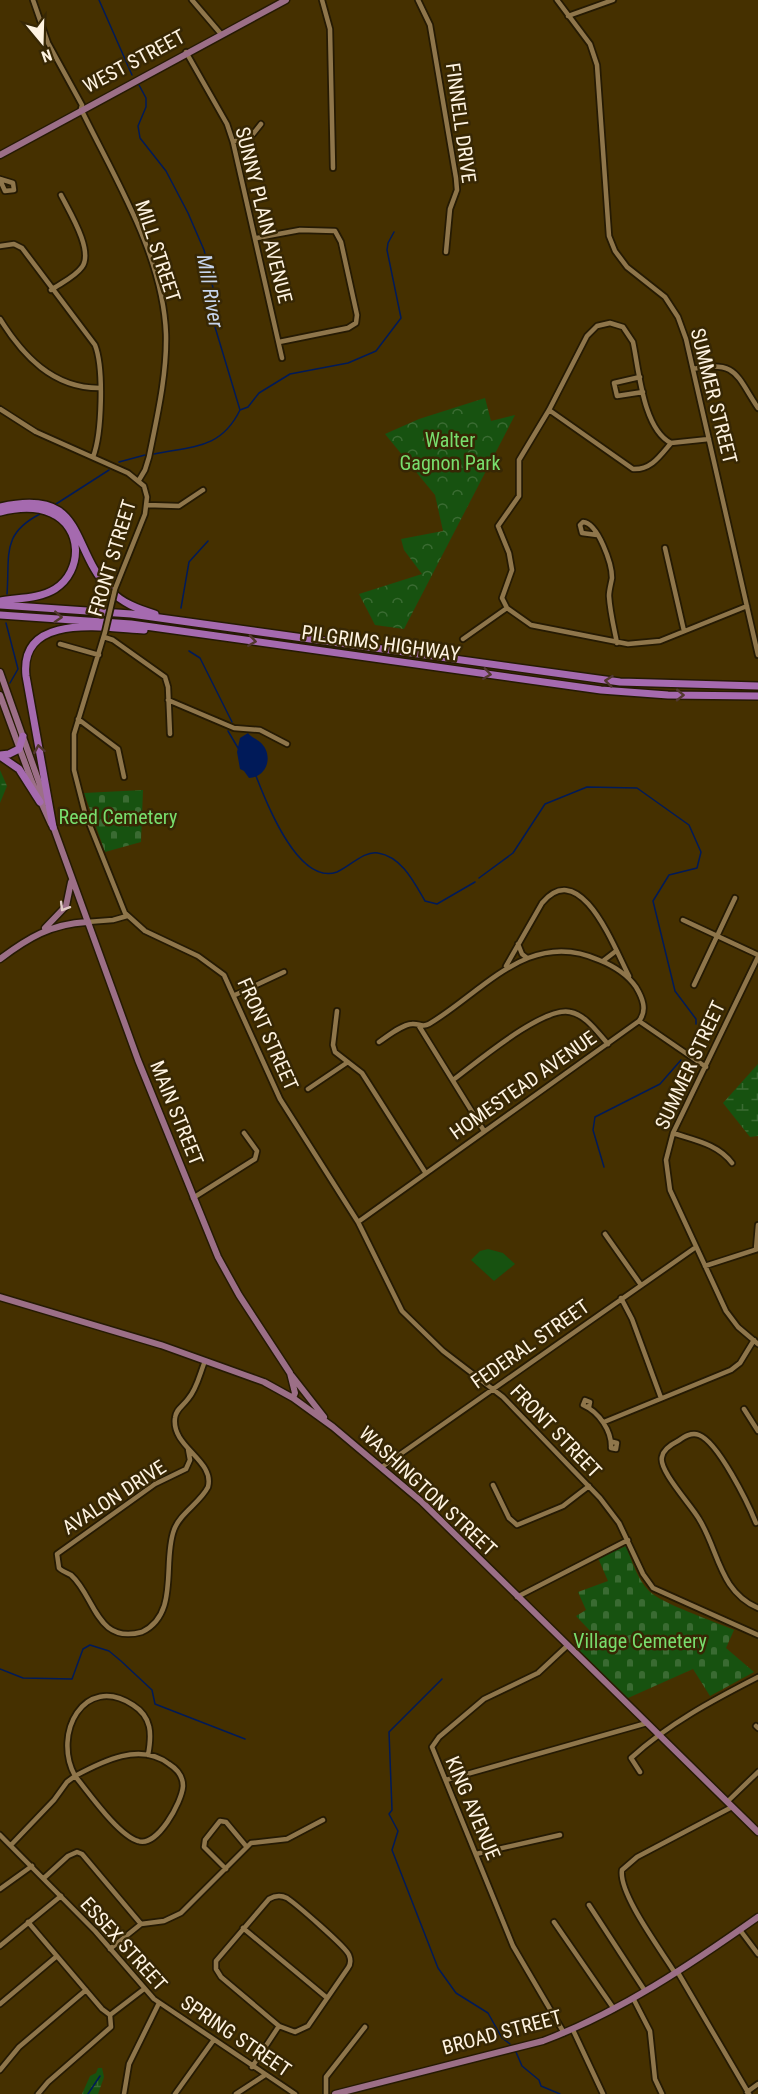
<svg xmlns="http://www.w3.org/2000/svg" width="758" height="2094" font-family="'Roboto Condensed',sans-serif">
	<defs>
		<pattern id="forest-crowns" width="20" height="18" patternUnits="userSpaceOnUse" patternTransform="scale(1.5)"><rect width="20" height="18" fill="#175210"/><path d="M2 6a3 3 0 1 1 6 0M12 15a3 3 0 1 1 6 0" fill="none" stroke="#3a6b32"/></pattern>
		<pattern id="wetland-marsh" width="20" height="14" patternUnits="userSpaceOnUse" patternTransform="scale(1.5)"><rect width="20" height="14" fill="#175210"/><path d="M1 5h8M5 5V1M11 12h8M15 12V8" fill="none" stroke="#3a6b32"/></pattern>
		<pattern id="cemetery-stones" width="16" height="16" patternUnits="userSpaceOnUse" patternTransform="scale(1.5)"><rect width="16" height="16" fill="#175210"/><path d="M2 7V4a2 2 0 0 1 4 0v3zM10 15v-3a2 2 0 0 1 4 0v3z" fill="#3a6b32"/></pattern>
	</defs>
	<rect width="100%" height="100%" fill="#453000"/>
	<path fill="#175210" d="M488 1249 503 1253 515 1264 494 1281 471 1260 480 1251Z"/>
	<path fill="url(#forest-crowns)" d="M485 398 491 421 515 415 404 629 375 625 359 594 422 574 404 550 401 539 443 531 435 495 385 434 419 419Z"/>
	<path fill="url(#wetland-marsh)" d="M0 770 7 786 0 803Z
		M758 1064V1136L750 1137 723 1103Z
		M98 2068H102L104 2077 98 2094H82L90 2076 96 2073Z"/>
	<path fill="url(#cemetery-stones)" d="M143 790 141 842 105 852 84 793Z
		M626 1546C632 1561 637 1579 649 1591 662 1604 714 1621 734 1630L726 1648 754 1672 710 1696 693 1669 628 1698 578 1649 594 1635 576 1616 586 1610 578 1592 608 1581 598 1558Z"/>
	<path fill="#001a59" d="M248 733C252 738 255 738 260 742 274 754 268 777 249 778L244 771 240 769 237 752 240 738Z"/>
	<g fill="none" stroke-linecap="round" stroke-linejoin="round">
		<path stroke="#001a59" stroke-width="1.5" d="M99 0 132 75
			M139 85 146 98V107L138 126 140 138 166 171 188 213 204 250 213 288 212 317 240 410C221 449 193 446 154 454
			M240 410 248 407 259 393 290 374 348 363 376 351 401 318 387 250 388 243 394 232
			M119 462 145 455
			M56 504 109 470
			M7 594C10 555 1 534 40 514
			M181 608 189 562 208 541
			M6 623 18 669 10 683
			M189 651 200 658 232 722
			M228 731 238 748
			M256 776C266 802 298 886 337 872 349 867 365 850 378 853 402 857 414 882 425 901L437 904 475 882
			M479 878 513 853 545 804 587 787 637 788 689 825 701 852 697 868 669 875 653 901 675 991 696 1019V1024
			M604 1167 593 1130 595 1117 660 1084 681 1060
			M0 1669 23 1678 72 1679 83 1649 90 1645 109 1651 121 1661 152 1690 155 1704 245 1739
			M442 1679 389 1732 392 1810 389 1814 398 1831 392 1850 438 1968 456 1993 488 2013 502 2038 510 2044
			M516 2052 522 2066 539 2080 541 2086 560 2094
			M88 2094 100 2076"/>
		<g stroke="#251a03" stroke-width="8">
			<path id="minor" d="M33 0 48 43 82 105 81 109C115 179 163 255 166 334 167 375 157 417 149 457L145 470 139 480
				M192 0 221 34
				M322 0 330 29 333 168
				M418 0 430 25 456 178 457 190 450 209 446 252
				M557 0 590 44 597 65 609 236 615 251 627 267 665 297 678 317 686 339 758 655
				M568 16 613 0
				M186 52 227 124 233 142 282 358
				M233 142 253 134 261 124
				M0 179 13 183 14 190 5 191 0 180
				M257 238 300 230 335 231 341 242 357 315 356 323 348 328 279 342
				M0 246 14 244 22 248 95 345C104 368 102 434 93 457
				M51 290C61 283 75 277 82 267 94 251 69 211 61 195
				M0 319C23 356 53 388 99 388
				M693 369C737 360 736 375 758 408
				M640 377 614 383 617 396 643 392
				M0 409 36 432 128 473 144 486 147 497 145 514 115 589
				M549 410 633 469C651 470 660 456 671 443
				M709 439 671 443C643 429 639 370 633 342L623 327 610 323 597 326 587 336 549 410 519 460V496L498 526 509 553 512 570 502 598 507 608 531 625 628 644 660 641 747 606
				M147 505 179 506 203 490
				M597 535 582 533 580 525 583 522C598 523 612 564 612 578 611 584 609 590 609 596 610 612 614 628 617 643
				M665 548 684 631
				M105 632 74 734V770L85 813 125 913 145 931 198 956 224 975 280 1099 358 1222 402 1311 443 1351 503 1397 600 1498 619 1523 643 1574 653 1588 758 1635
				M104 637 113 640 165 677 168 687 170 734
				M463 639 507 608
				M60 644 99 655
				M168 700 234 728 260 730 287 744
				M78 719 118 749 124 777
				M683 920 758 955
				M87 922 113 920 127 916
				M518 944 522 954 527 958
				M758 957 673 1133 666 1160 670 1190 726 1311 738 1327 758 1344
				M603 961 616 951
				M506 966 542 903C581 856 615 950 629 976
				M694 985 735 898
				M235 995 284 972
				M337 1011 333 1045 335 1052 362 1073 425 1172
				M419 1026 484 1131
				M379 1042C388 1036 401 1025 412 1024 419 1023 422 1028 429 1024 483 992 529 928 599 960 614 966 627 974 636 987 642 997 648 1010 639 1021
				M453 1080C476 1063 543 1006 570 1012 586 1015 597 1032 608 1044
				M308 1089 348 1062
				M673 1133C694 1140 718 1144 732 1163
				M193 1198 255 1159 257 1151 244 1133
				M358 1222 639 1021 706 1067
				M605 1234 641 1285
				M756 1249 758 1225
				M705 1266 758 1249
				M621 1298 632 1319 661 1398
				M589 1407 590 1402 585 1400 583 1405C599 1412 612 1431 611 1448L616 1449 617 1443 613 1442
				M744 1409 758 1431
				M604 1422 731 1370 740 1363 754 1340
				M188 1449 190 1460 186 1469 155 1484 57 1554 59 1568C62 1571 67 1573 71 1575 95 1596 96 1645 142 1632 180 1614 162 1562 174 1530 180 1513 200 1503 208 1487 215 1460 171 1447 175 1418 176 1409 183 1406 188 1399 197 1389 200 1373 205 1361
				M382 1467 696 1247
				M493 1485 509 1518 517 1525 563 1506 589 1486
				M756 1523C748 1503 718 1442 699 1435 691 1432 684 1437 678 1441 672 1444 663 1450 662 1457 658 1470 692 1506 699 1519 719 1551 719 1591 758 1608
				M517 1597 628 1540
				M756 1726 758 1728
				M640 1772 631 1758C668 1724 713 1700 758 1677
				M446 1780 647 1723
				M727 1802 758 1772
				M0 1835 95 1931 154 1999 295 2094
				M11 1845 54 1800 67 1782 75 1776C89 1793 118 1835 138 1841 157 1848 182 1802 183 1786 183 1776 177 1769 169 1764 140 1742 103 1761 75 1776 52 1734 84 1673 133 1705 152 1717 152 1734 148 1755
				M476 1854 560 1835
				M226 1869 204 1847 205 1840 220 1821 226 1822 246 1846
				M44 1878 68 1856 77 1852 82 1854 141 1924
				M0 1889 32 1866
				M589 1905 645 1991
				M28 1922 102 2009 110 2015
				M554 1922 614 2009
				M243 1928 326 1997
				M740 1930 758 1954
				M0 1946 61 1896
				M110 1949 141 1924 164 1921 181 1913 251 1843 287 1839 323 1820
				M677 1971 749 2094
				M675 1973C661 1950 618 1893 622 1870L637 1857 732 1807
				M633 1998 650 2031 655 2079 662 2094
				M0 2004 57 1956
				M110 2015 144 1989
				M573 2030 603 2094
				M564 2033 513 1946 432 1747 439 1737 484 1699 538 1673 567 1646
				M252 2067 279 2026 221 1977 216 1969V1961L269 1899C274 1896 281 1895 287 1898 296 1904 346 1947 349 1955 351 1960 351 1964 348 1968L308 2026 295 2032 279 2026
				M0 2070 19 2047 86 1990
				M747 2092 758 2084
				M38 2094 48 2082 111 2027 110 2015
				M124 2094 129 2064 159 2003
				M175 2094 213 2041
				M236 2094 265 2075
				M326 2094V2077L365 2027"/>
		</g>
		<g stroke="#251a03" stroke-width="9">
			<path id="major" d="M0 155 286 0
				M0 672 46 802
				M0 695 32 782 51 824
				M52 823 138 1060 218 1257 239 1295 290 1373 295 1393 293 1398
				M45 928 66 906 71 882
				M0 959C28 938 51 924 87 922
				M0 1297 161 1345 264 1382 293 1398 333 1427 422 1502 758 1832
				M292 1376 324 1417
				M335 2094 543 2041C620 2012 690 1965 758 1917"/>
		</g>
		<g stroke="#251a03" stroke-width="10">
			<path id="highway" d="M0 507C87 487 69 548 110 590 122 603 138 609 155 614
				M0 512C16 508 35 506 51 513 83 527 83 571 55 589 39 599 17 598 0 601
				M0 605 131 614 620 682 758 686
				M0 615 131 624 601 690 668 695 758 696
				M0 755 9 754 19 749 23 736
				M0 756 19 769 40 802
				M53 827 26 676C19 612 104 628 144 630"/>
		</g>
		<use href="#minor" stroke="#8f764b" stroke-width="4.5"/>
		<use href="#major" stroke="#9c6f87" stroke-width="6"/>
		<use href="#highway" stroke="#a56aaf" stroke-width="7"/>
		<g stroke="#251a03" stroke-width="8" stroke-linecap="butt">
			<path id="minor-bridge" d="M105 632 115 589"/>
		</g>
		<use href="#minor-bridge" stroke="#8f764b" stroke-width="4.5"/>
	</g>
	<defs><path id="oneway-chevron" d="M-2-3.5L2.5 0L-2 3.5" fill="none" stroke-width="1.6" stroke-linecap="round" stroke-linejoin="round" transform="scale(1.5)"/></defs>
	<g stroke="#52382f">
		<use href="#oneway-chevron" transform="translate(58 617) rotate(3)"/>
		<use href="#oneway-chevron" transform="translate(252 641) rotate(8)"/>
		<use href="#oneway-chevron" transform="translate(487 674) rotate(8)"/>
		<use href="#oneway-chevron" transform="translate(609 681) rotate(-174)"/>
		<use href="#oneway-chevron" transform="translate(680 695) rotate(1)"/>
		<use href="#oneway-chevron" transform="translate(39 749) rotate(-100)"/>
	</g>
	<use stroke="#e1cbc6" href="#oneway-chevron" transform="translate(64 907) rotate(121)"/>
	<g text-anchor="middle" stroke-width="5" stroke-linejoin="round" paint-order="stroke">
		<g font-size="20" fill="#fef3e1" stroke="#372704">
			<text transform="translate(134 61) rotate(-28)" y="7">WEST STREET</text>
			<text transform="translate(461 123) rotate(82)" y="7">FINNELL DRIVE</text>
			<text transform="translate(264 215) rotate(76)" y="7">SUNNY PLAIN AVENUE</text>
			<text transform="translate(158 251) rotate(72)" y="7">MILL STREET</text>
			<text transform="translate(714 396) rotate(76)" y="7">SUMMER STREET</text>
			<text transform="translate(112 558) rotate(-73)" y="7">FRONT STREET</text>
			<text transform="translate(381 643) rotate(8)" y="7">PILGRIMS HIGHWAY</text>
			<text transform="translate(268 1034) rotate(66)" y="7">FRONT STREET</text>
			<text transform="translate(690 1065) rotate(-65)" y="7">SUMMER STREET</text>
			<text transform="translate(523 1085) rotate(-35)" y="7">HOMESTEAD AVENUE</text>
			<text transform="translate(177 1113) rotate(68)" y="7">MAIN STREET</text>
			<text transform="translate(530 1344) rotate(-35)" y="7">FEDERAL STREET</text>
			<text transform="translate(556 1431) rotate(46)" y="7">FRONT STREET</text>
			<text transform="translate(428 1491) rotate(43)" y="7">WASHINGTON STREET</text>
			<text transform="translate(114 1497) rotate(-33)" y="7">AVALON DRIVE</text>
			<text transform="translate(473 1808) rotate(67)" y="7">KING AVENUE</text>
			<text transform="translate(124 1944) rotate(48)" y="7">ESSEX STREET</text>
			<text transform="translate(502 2032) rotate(-15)" y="7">BROAD STREET</text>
			<text transform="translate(236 2036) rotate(34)" y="7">SPRING STREET</text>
		</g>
		<g font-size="20" fill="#78de6d" stroke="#372704">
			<text x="450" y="447">Walter<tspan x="450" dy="23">Gagnon Park</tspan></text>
			<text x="118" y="824">Reed Cemetery</text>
			<text x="640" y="1648">Village Cemetery</text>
		</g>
		<g font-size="21" font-style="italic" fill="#c7d5ec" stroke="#372704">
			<text transform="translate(210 291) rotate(80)" y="7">Mill River</text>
		</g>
	</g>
	<g transform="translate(42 42) rotate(161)" stroke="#372704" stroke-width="4.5" paint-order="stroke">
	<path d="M0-4.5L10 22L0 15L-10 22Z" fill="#fef3e1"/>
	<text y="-9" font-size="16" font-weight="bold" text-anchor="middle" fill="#fef3e1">N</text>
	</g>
</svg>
